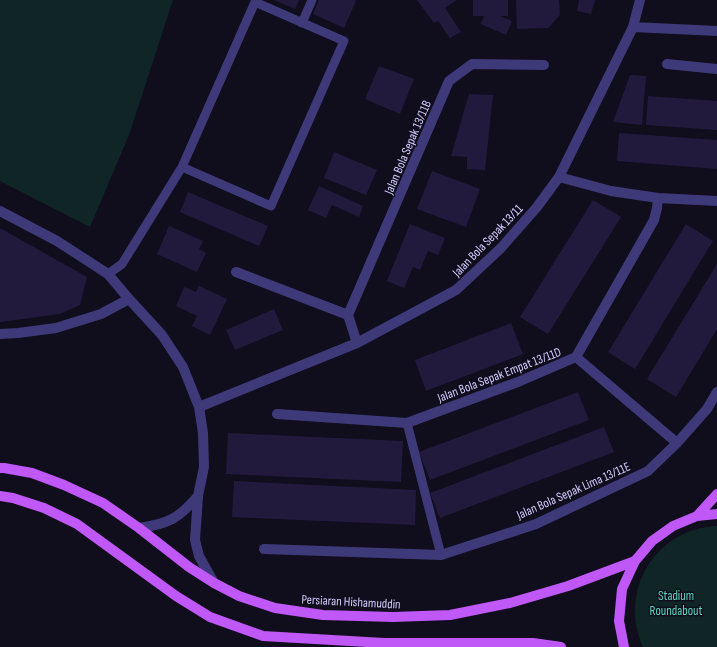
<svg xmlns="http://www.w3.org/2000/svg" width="717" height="647" font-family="'Sofia Sans Condensed',sans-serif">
	<rect width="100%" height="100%" fill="#100d1d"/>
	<path fill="#102626" d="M0 0H173L129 135 90 227 0 181Z
		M717 526V647H643C638 636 635 624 635 612 635 565 670 528 717 526Z"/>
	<path fill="#221a3d" d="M274 0H299L295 9Z
		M319 0H354L356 1 344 28 313 14Z
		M417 0H457L445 8 461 32 450 38 438 21 434 23Z
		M473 0H508V16H500L512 21 506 35 481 24 484 16H473Z
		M516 0H559L560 15 548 28 517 29Z
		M579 0H595L591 14 577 11Z
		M379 66 414 79 400 114 365 99Z
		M630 75 646 76 642 125 613 122Z
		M469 94 493 95 485 170 467 169V157L451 156Z
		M648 96 717 101V130L646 125Z
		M619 133 717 140V169L617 161Z
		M334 152 377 170 366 195 324 178Z
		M432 171 480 189 466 227 417 209Z
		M319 186 363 206 359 217 332 205 326 218 308 210Z
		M188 192 268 226 259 246 180 212Z
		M593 200 621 217 548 334 520 317Z
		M410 224 445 238 438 255 428 251 420 270 413 267 404 288 387 281Z
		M686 224 713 241 635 369 608 352Z
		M169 226 203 241 199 249 206 253 197 272 157 254Z
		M0 228 87 277 80 305 60 314 0 322Z
		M717 264V329L676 397 647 379Z
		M199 286 227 299 210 335 192 326 197 316 176 306 184 287 196 292Z
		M274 309 283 330 235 350 226 330Z
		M511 323 523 354 426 391 415 360Z
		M578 392 589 420 430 480 419 452Z
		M604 427 614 452 440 518 430 493Z
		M228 433 403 441 401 482 226 474Z
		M234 481 416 490 415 525 232 517Z"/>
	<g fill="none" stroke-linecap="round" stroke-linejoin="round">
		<path stroke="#3e3a7a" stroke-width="9" d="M302 23 312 0
			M108 274 122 264 182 167 255 2 344 41 271 206 182 167
			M407 423 441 555"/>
		<path stroke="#3e3a7a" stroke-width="10" d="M633 27 717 31
			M667 64 717 69
			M559 177 611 191 658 198 717 201
			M0 211 57 241 108 274 129 299 162 335 183 367 199 407 203 433 204 467 198 496 195 540 199 556 214 583
			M236 272 348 315
			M348 315 449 81 472 64 544 65
			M348 315 357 343
			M0 334 18 333 56 328 101 314 129 299
			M576 357 677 443
			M199 407 357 343 456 290 501 248 537 207 559 177 633 27 640 0
			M277 414 407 423 518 382 576 357 654 220 657 208 658 198
			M139 528C169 524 179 518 198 496
			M264 549 441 555 536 524 648 471 677 443 707 409 717 392"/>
		<path stroke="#c057f7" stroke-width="10" d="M0 468H4L32 473 64 485 103 503 139 528 189 567 214 583 239 596 275 608 323 615 393 617 450 615 510 603 568 586 635 561
			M0 496 13 498 44 508 77 524 176 596 210 617 263 636 384 643H533L561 647
			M697 516 717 494
			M624 647 619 621 622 589 635 561 652 541 673 526 697 516 717 514"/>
	</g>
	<g text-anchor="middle" stroke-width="3" stroke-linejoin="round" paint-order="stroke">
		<g font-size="13" fill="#d2cbfd" stroke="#100d1d">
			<text transform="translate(407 147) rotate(-67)" y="5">Jalan Bola Sepak 13/11B</text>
			<text transform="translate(487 240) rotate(-46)" y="5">Jalan Bola Sepak 13/11</text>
			<text transform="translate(499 374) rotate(-21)" y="5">Jalan Bola Sepak Empat 13/11D</text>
			<text transform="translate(573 490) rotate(-24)" y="5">Jalan Bola Sepak Lima 13/11E</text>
			<text transform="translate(351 601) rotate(3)" y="5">Persiaran Hishamuddin</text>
		</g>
		<g font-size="13" fill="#5bd8bd" stroke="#100d1d">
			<text x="676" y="600">Stadium<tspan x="676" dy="15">Roundabout</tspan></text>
		</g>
	</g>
</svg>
